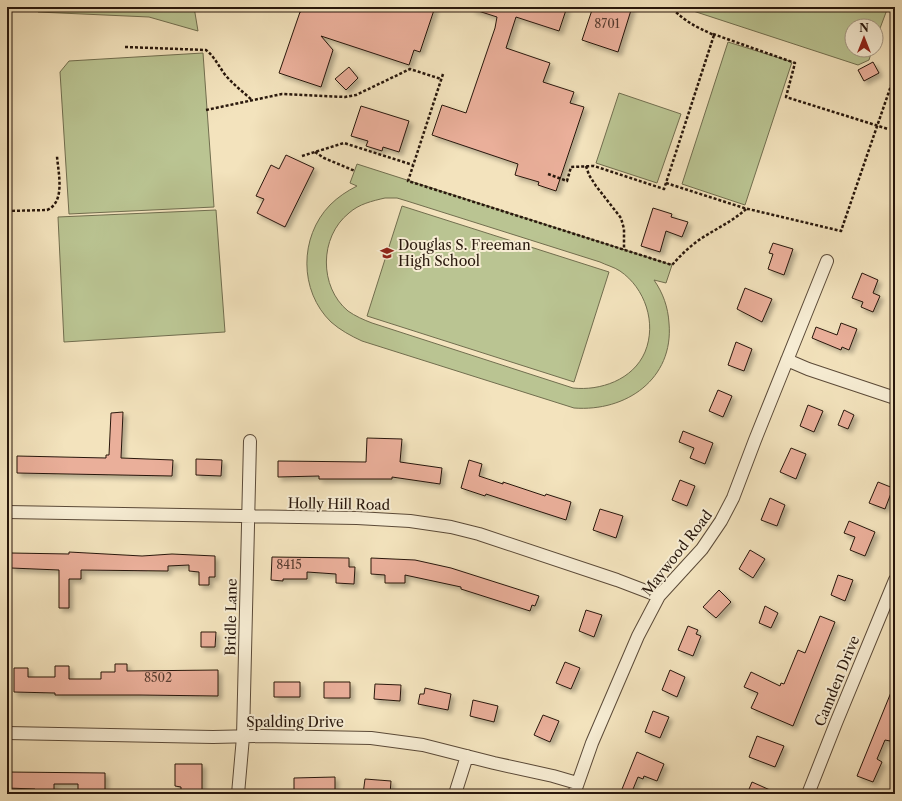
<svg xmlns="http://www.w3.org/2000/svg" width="902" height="801" font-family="'Libre Caslon Text',serif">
	<defs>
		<filter id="shadow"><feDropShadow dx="3.5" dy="3.5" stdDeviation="2" flood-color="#0004"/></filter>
	</defs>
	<rect width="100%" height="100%" fill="#f3e3bd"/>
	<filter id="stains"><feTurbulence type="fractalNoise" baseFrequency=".005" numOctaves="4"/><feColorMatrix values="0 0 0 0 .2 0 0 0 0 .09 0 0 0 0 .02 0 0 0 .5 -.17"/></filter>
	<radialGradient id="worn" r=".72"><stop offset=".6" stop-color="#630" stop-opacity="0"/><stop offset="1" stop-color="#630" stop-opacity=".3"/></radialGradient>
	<path fill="#bac492" stroke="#716e4f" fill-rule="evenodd" d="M37 7H194L198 31 149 17 38 12Z
		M681 7H888L876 39V26H852V50H872L869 60 858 65Z
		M728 42 792 62 745 205 682 184Z
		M203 53 214 207 69 214 60 72 69 61Z
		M619 93 681 114 657 183 596 163Z
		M357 164 672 265 666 283 654 280C663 293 668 307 669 323 674 379 626 412 574 408L362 341C351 336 340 330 331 322 299 291 299 237 330 205 338 197 347 191 357 186L350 183ZM385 198H397L407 201 600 262C606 265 614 267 620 271 645 288 657 323 645 352 633 380 600 391 573 388L372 323C364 320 355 316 348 311 319 287 319 237 349 213 359 204 372 201 385 198Z
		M402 206 609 272 574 382 367 316Z
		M216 210 225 332 64 342 58 217Z"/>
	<path fill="#eaaf9a" stroke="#28170c" filter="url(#shadow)" d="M303 7H435L420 52 414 50 409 65 321 36 333 50 321 87 279 73 300 12H301Z
		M472 7H567L559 31 516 17 506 48 550 63 543 82 574 92 570 103 584 107 556 191 538 185 539 182 515 175 518 164 432 135 442 105 466 113 495 28 497 17 472 9Z
		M593 7H632L618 52 582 40Z
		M873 62 879 73 864 81 858 70Z
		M349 67 358 78 346 90 335 79Z
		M361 106 409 121 399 152 383 147 382 151 366 146 368 141 351 136Z
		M286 155 314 168 285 227 257 213 264 199 256 196 271 165 279 169Z
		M653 208 672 214 671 217 688 222 682 237 666 231 660 252 641 246Z
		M773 243 793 249 784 275 768 269 773 254 769 253Z
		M862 273 878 280 873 293 880 296 873 312 861 307 863 302 852 298Z
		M745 288 772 299 762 322 737 309Z
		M841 323 857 329 849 350 842 347 841 350 812 338 816 327 837 335Z
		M736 342 752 349 744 371 728 365Z
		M718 390 732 396 723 417 709 411Z
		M808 405 823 411 814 432 800 426Z
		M844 410 854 415 848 429 838 425Z
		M123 412 121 458 173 460 172 476 17 473V456L106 458V455H109L111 413Z
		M683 431 713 443 705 464 690 458 694 448 679 442Z
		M367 438 402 439 400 462 442 468 440 484 392 477V479H319V476L278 477V461L366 462Z
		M791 448 806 454 796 479 780 472Z
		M196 459 222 460 221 476 196 475Z
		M469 460 482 464 479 476 503 484V482L545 496 546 494 571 502 566 520 486 494 485 496 461 488Z
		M680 480 695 486 687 506 672 500Z
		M878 482 893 488 885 509 869 503Z
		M770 498 785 505 777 526 761 520Z
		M600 509 623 516 616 538 593 530Z
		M849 521 875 532 865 556 850 550 855 537 844 533Z
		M750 550 765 559 753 578 739 569Z
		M69 552 142 556 172 554 215 556V577H209V585H199V572L189 571V565L168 566V571L81 570V579H69V608H59V570L11 568V553L69 554Z
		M272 557 349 558V567H355L354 584 336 583V574L307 572V579H283V581L271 580Z
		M371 558 415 560 451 568 539 596 535 606 532 605 530 611 461 589V587L405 575V583H385V575L371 574Z
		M838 575 853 580 845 601 831 595Z
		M719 590 731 602 716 618 703 607Z
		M765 606 778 613 771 628 759 623Z
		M586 610 602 615 594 637 579 631Z
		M820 616 835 622 793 726 751 708 758 693 744 687 751 672 780 686 781 683 784 684 798 650 805 653Z
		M688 626 698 630 696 634 701 636 693 656 678 650Z
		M201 632H216L215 647H201Z
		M565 662 580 668 571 689 556 683Z
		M115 664H127V671L218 670V696L140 695H55V693L14 692V668H28V677H55V666H69V679H101V672H115Z
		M670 670 685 677 677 697 662 690Z
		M274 682H300V697H274Z
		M324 682H350V698H324Z
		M375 684 401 685 400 701 374 699Z
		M894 685 895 728 890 741 885 740 877 759 882 762 873 782 857 776Z
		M425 688 451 694 448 710 418 704 420 694H424Z
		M473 700 498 706 494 722 470 716Z
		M653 711 669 717 660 738 645 732Z
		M543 715 559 721 550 742 534 735Z
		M757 736 784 746 775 767 749 757Z
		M637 752 664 764 657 781 644 776 643 779 638 777 631 794H620Z
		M175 764H202V794H191L192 790H181V787L175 786Z
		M7 772 105 773V794H90V790H78V784H54V794H35V789L7 788Z
		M335 777V794H294V778Z
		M365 779 391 781 390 794H363Z
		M752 782 779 794H747Z"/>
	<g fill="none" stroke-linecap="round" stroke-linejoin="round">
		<g stroke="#5b4a38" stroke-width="14">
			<path id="street" d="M787 360 808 369 895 398
				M7 512 357 518 410 521 451 527 479 534 617 580 659 596
				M7 733 213 737 262 736 371 738 423 745 494 763 553 776 577 783
				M238 794 243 737 250 441
				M455 794 467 756
				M574 794 592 743 638 636 659 596 702 549 721 521 733 498 755 440 827 261
				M808 794 836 723 895 580"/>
		</g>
		<path stroke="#28170c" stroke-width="2.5" stroke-dasharray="3 2" stroke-linecap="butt" d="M713 34 795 63 786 97 888 129
			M125 47 206 50C215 57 219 67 226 76 234 85 243 92 252 100
			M443 74 408 181 672 265C680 256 689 247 699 240 715 229 732 222 746 209
			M206 110 282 94 345 97 356 95 410 69 441 79
			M315 152 324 158 355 171
			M302 156 344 143 413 165
			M586 166 589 175 596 186 621 218 624 229V250
			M548 174 567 181 571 167 594 166 664 189 714 35C696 27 684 21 671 7
			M666 183 744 208 841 231 895 74
			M7 211 47 210C66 202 58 172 57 156"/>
		<use href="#street" stroke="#f7edd4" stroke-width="12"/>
	</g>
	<defs>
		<g id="school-bare" transform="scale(1.08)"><path d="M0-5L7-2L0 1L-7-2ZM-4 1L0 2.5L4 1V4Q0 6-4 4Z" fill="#8f2418" stroke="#f7edd4" stroke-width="2.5" paint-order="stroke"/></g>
	</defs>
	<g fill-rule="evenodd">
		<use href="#school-bare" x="387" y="253"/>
	</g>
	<g text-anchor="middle" stroke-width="4" stroke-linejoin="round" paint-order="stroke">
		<g font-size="12" fill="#583d30">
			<text x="607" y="28">8701</text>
			<text x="289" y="569">8415</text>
			<text x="158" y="682">8502</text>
		</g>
		<g font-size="14" fill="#28170c" stroke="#f7edd4" text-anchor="start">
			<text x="398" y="250">Douglas S. Freeman<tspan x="398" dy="16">High School</tspan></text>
		</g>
		<g font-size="14" fill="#28170c" stroke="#f7edd4">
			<text transform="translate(339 504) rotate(1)" y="5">Holly Hill Road</text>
			<text transform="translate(677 553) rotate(-52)" y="5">Maywood Road</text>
			<text transform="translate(231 617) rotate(-89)" y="5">Bridle Lane</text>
			<text transform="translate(837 681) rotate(-68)" y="5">Camden Drive</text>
			<text x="295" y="727">Spalding Drive</text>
		</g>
	</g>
	<rect width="902" height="801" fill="none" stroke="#f3e3bd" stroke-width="24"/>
	<rect x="8" y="8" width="886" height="785" fill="none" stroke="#28170c" stroke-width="2"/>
	<rect x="12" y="12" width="878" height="777" fill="none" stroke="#28170c"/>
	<g transform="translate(864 38)"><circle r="19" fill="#f7edd4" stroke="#a49784"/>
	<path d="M0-3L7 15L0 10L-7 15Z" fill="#8f2418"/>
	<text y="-6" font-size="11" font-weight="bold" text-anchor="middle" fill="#28170c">N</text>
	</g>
	<rect width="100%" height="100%" filter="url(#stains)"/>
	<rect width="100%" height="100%" fill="url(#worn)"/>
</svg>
